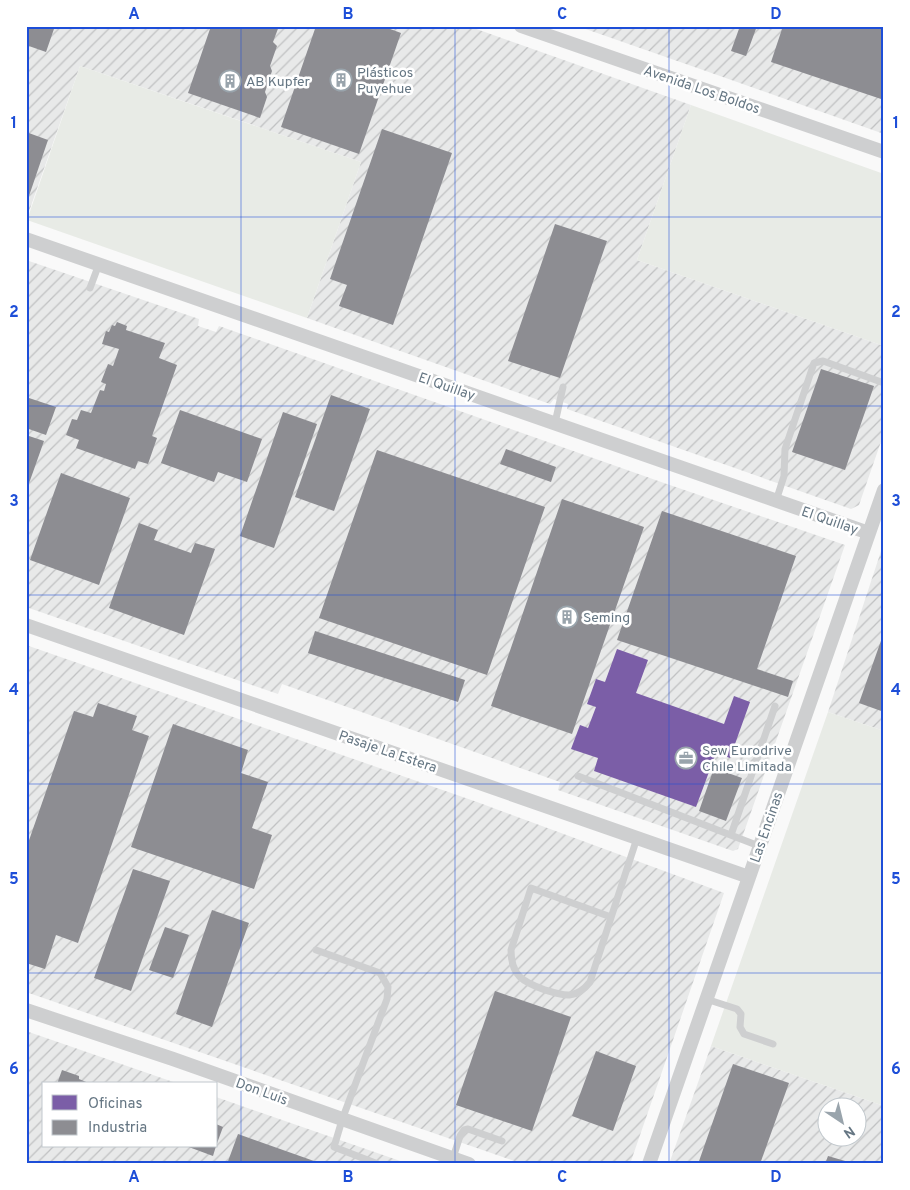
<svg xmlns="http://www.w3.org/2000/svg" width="910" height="1190" font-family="Overpass,sans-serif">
	<defs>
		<pattern id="industrial-furrows" width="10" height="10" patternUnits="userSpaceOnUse" patternTransform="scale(1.25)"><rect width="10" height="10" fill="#e8e9e9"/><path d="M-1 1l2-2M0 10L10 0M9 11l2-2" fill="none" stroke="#c0c1c2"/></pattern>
	</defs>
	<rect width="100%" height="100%" fill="#f9f9f9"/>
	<path fill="url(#industrial-furrows)" fill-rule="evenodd" d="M26 26H468L691 105 637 260 884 346V433L859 505 851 509 567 409 568 404 554 399 550 404 307 318 361 162 174 98 80 66 26 220Z
		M577 26H884V134L703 70Z
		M26 260 199 319 198 326 216 332 219 326 664 483 845 545 738 849 733 851 558 790 560 782 282 684 278 694 26 607Z
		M884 542V731L828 712Z
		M26 645 477 802 724 893 630 1164H523L26 992Z
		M26 1031 179 1084H44V1146H216V1097L409 1164H26Z
		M711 1046 884 1106V1164H669ZM828 1108H858V1138H828Z"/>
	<path fill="#e8ebe6" d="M80 66 361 162 307 318 27 220Z
		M691 105 884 174V346L637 260Z
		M828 712 884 731V1106L711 1046Z"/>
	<path fill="#7b5ea7" d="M617 649 648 660 636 693 724 724 734 696 750 702 730 758 716 753 696 807 594 771 598 758 571 749 580 725 588 728 596 707 587 704 596 679 605 682Z"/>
	<path fill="#8d8d92" d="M26 26H55L46 52 26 45Z
		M211 26H279L273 42 277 46 270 66 272 71 265 92 267 97 260 118 188 93Z
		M316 26H382L401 33 359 154 281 127Z
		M740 26H757L746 56 731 51Z
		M783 26H884V100L771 62Z
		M382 129 452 153 393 325 339 306 347 285 330 279Z
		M26 132 48 140 29 196 26 195Z
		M555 224 607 241 560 378 508 361Z
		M117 322 127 326 126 330 165 343 159 358 177 365 152 436 157 438 148 464 138 461 135 469 76 448 79 440 66 435 72 419 77 420 81 410 91 413 100 390 104 391 106 384 101 382 108 364 113 366 119 349 102 344 106 331 109 332 112 325 115 326Z
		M821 369 874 386 845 470 792 452Z
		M331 395 370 409 334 511 295 497Z
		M26 397 56 407 46 435 26 428Z
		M180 410 262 439 247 482 218 472 214 482 161 463Z
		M283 412 317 424 274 548 240 536Z
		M26 435 44 441 27 489H26Z
		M506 449 556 467 551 482 500 464Z
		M377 450 545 507 487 675 319 618Z
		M61 473 130 498 99 585 30 560Z
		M562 499 644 527 572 734 491 706Z
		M662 511 796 556 757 669 793 681 788 697 617 640Z
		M139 523 158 530 154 540 191 553 195 543 215 549 184 635 109 608Z
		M315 631 465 680 458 702 308 653Z
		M883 635H884V712L859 703Z
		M98 703 137 716 132 730 149 736 78 943 56 935 45 969 26 963V849L74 711 93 717Z
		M173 724 248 750 241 773 268 782 252 828 272 835 254 889 131 847Z
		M714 768 742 778 726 821 699 811Z
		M133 869 170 881 131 991 94 978Z
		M212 910 249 923 212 1027 176 1014Z
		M165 927 189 935 173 978 149 970Z
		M495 991 571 1017 532 1131 456 1105Z
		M596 1051 636 1066 613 1131 572 1116Z
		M733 1064 789 1083 760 1164H698Z
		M62 1070 79 1076V1079L91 1084H57Z
		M216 1124 223 1127 216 1146Z
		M238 1134 314 1161 313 1164H227Z
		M186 1146H216L213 1156Z
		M828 1156 852 1163V1164H825Z"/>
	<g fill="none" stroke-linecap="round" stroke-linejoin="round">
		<path stroke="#cecfd0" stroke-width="7" d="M90 288 99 264
			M555 423 563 387
			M776 501 784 476 785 449 814 363 823 361 884 383
			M578 776 759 846
			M731 835 775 706
			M611 917 531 888 511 950C511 976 523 982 545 990 564 996 576 1000 590 982L637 838
			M316 950 380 973 388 987 387 999 342 1120 334 1147 378 1164
			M706 999 737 1009 741 1014 740 1027 744 1034 773 1044
			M453 1158 460 1136 464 1130 468 1129 502 1141"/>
		<path stroke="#cecfd0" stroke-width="14" d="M521 26 884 152
			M26 239 869 533
			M26 625 749 877
			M26 1010 173 1059 469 1164
			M649 1164 884 490"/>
	</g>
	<path fill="none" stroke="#1d4ed8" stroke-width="1" stroke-opacity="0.55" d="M241 26V1164M455 26V1164M669 26V1164M26 217H884M26 406H884M26 595H884M26 784H884M26 973H884"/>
	<defs>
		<g id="building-ring" transform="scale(1.125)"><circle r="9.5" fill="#fff" stroke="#99a4ac" stroke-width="1.5"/><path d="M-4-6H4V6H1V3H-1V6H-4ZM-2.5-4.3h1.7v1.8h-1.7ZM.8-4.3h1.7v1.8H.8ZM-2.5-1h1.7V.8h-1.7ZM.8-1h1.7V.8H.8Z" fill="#99a4ac"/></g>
		<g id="office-ring" transform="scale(1.125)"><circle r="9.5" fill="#fff" stroke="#99a4ac" stroke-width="1.5"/><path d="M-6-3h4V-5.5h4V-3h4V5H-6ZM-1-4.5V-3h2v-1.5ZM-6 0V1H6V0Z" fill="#99a4ac"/></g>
	</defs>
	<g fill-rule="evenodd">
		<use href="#building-ring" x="341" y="80"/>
		<use href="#building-ring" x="230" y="81"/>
		<use href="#building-ring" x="567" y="617"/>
		<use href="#office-ring" x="686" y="758"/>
	</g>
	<g text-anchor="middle" stroke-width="5" stroke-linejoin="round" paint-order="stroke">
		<g font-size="14" fill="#657683" stroke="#fff" text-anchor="start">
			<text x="357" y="77">Plásticos<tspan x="357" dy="16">Puyehue</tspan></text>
			<text x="246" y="86">AB Kupfer</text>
			<text x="583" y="622">Seming</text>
			<text x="702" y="755">Sew Eurodrive<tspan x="702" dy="16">Chile Limitada</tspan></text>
		</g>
		<g font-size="14" fill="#657683" stroke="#fff">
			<text transform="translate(702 89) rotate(19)" y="5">Avenida Los Boldos</text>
			<text transform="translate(447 386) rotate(19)" y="5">El Quillay</text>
			<text transform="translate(830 520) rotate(19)" y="5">El Quillay</text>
			<text transform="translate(388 751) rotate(19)" y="5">Pasaje La Estera</text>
			<text transform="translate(766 827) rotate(-71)" y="5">Las Encinas</text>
			<text transform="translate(262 1091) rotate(20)" y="5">Don Luis</text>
		</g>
	</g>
	<rect width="910" height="1190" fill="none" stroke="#ffffff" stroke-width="55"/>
	<rect x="42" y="1082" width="175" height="65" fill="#ffffff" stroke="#c1c8cd"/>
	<rect x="52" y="1095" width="25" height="15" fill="#7b5ea7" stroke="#c1c8cd"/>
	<text x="88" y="1108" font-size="15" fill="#657683">Oficinas</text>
	<rect x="52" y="1120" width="25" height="15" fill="#8d8d92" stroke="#c1c8cd"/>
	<text x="88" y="1132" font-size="15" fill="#657683">Industria</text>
	<g transform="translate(842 1122) rotate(145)"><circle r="24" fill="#ffffff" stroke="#c1c8cd"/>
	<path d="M0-4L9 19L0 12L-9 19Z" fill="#99a4ac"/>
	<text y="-8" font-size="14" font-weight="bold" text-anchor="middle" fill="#657683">N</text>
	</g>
	<rect x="28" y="28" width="854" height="1134" fill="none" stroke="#1d4ed8" stroke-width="2"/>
	<g font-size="16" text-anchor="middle" font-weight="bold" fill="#1d4ed8">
		<text x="134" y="19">A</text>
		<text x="348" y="19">B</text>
		<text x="562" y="19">C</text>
		<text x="776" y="19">D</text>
		<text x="14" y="128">1</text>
		<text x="896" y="128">1</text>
		<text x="14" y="317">2</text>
		<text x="896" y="317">2</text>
		<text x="14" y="506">3</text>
		<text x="896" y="506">3</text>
		<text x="14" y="695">4</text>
		<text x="896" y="695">4</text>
		<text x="14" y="884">5</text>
		<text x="896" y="884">5</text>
		<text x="14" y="1074">6</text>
		<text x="896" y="1074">6</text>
		<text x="134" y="1182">A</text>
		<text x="348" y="1182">B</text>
		<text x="562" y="1182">C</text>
		<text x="776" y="1182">D</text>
	</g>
</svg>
